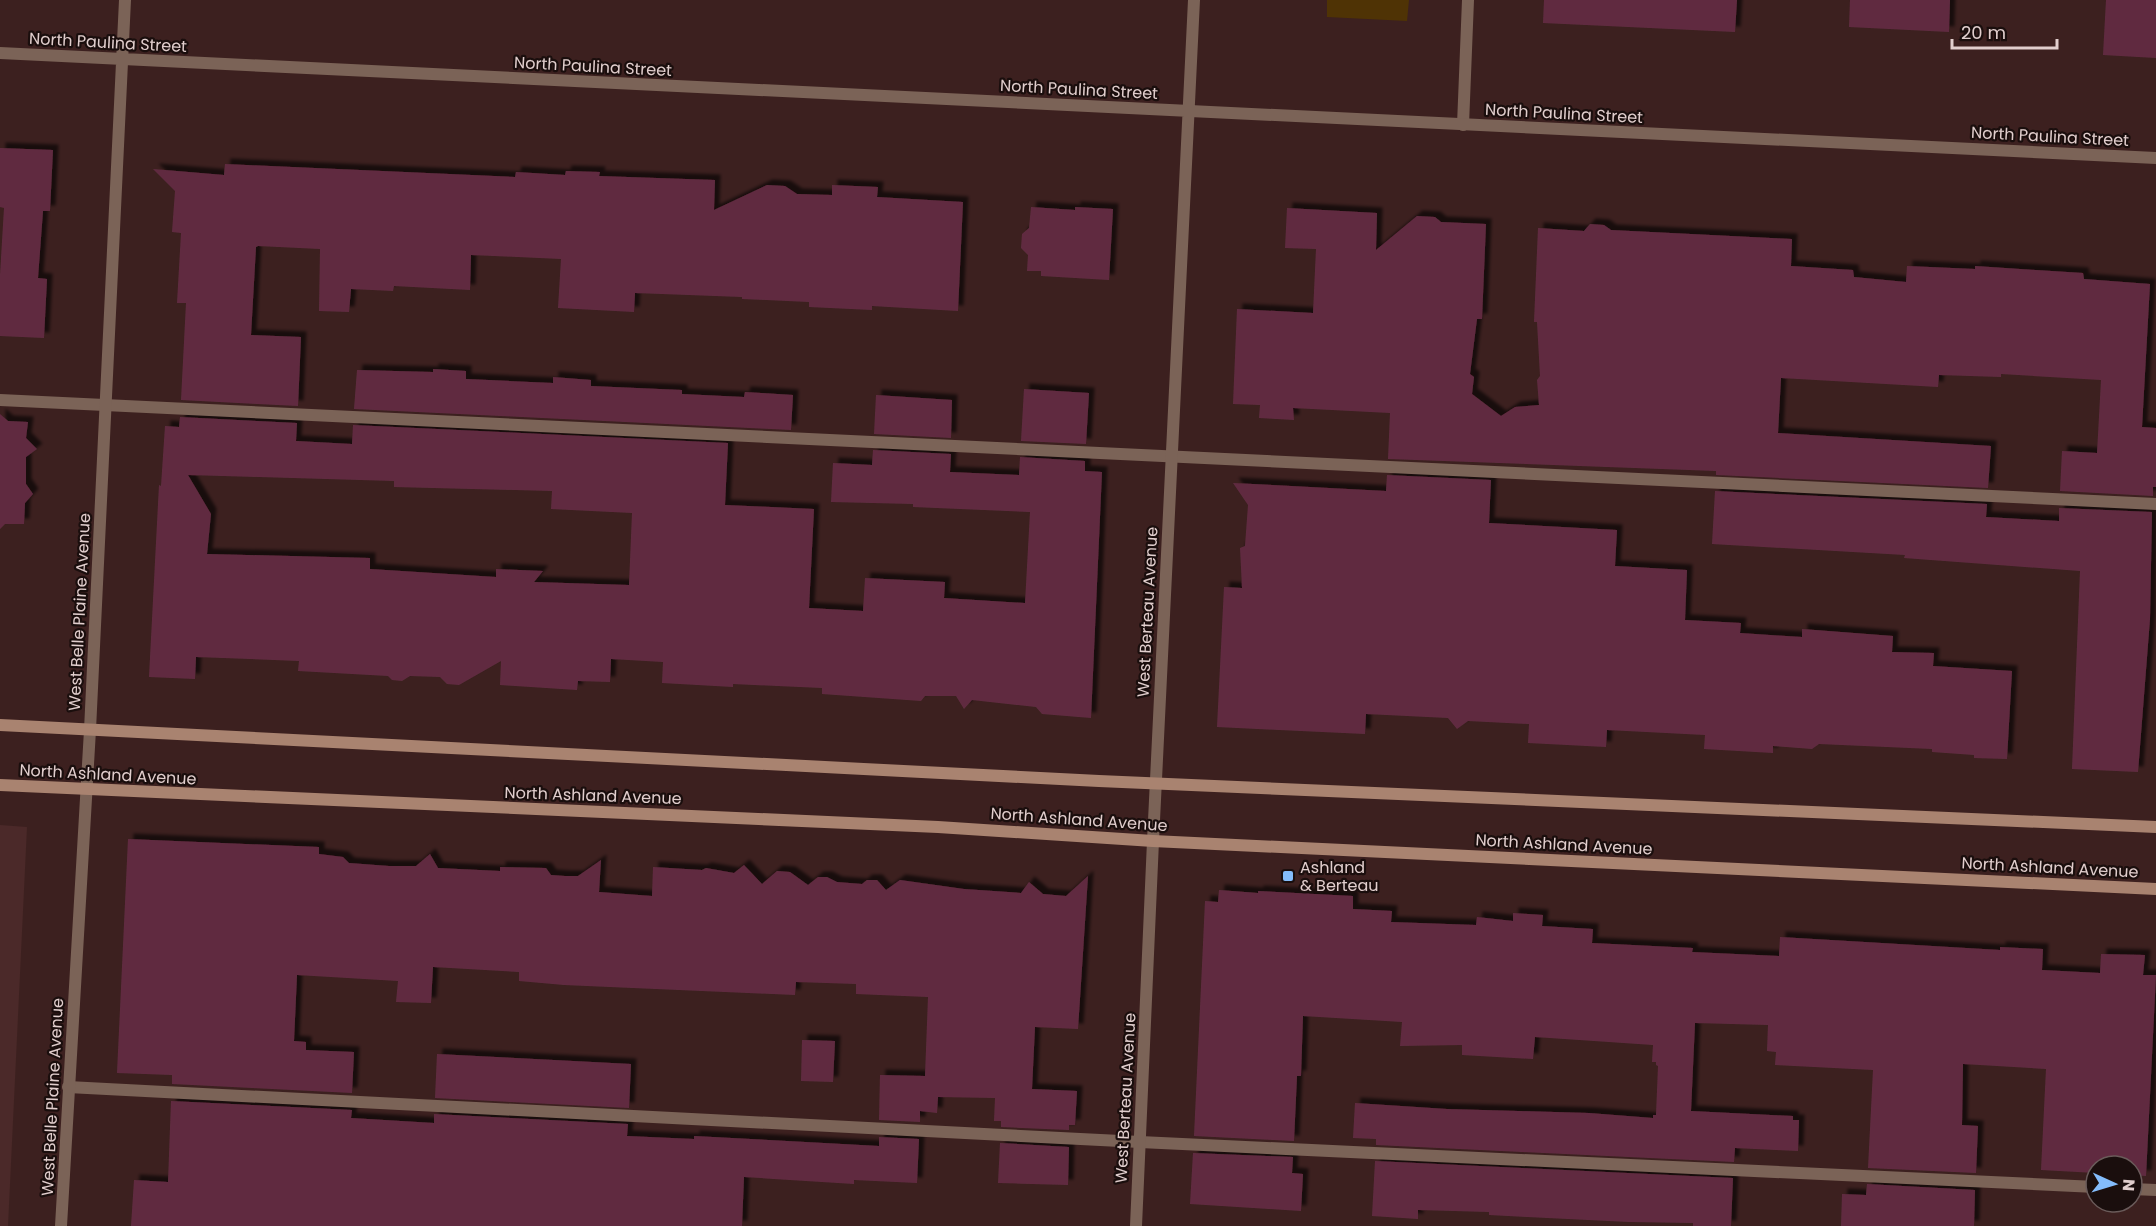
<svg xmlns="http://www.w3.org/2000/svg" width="2156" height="1226" font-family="Poppins,sans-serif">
	<defs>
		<filter id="shadow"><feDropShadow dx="5.5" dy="-5.5" stdDeviation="1.5" flood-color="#0009"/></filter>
	</defs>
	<rect width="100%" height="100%" fill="#3c201f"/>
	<path fill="#4b2929" d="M0 825 27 827 8 1226H0Z"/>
	<path fill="#4f3305" d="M1327 0H1409L1407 21 1327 17Z"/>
	<path fill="#602c41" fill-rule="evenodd" filter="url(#shadow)" d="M1544 0H1737L1735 32 1543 23Z
		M1850 0H1950L1949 32 1849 27Z
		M2106 0H2156V58L2103 55Z
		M0 148 53 150 50 211H43L38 278 47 279 44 338 0 336V275L4 208 0 207Z
		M225 164 515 177 516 172 565 175 566 171 600 172 599 176 715 180 714 210 767 185 785 186 797 194 832 195V185L878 187 877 197 963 202 958 311 872 306V310L809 307V302L742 299V297L635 293 634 312 558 308 561 259 471 255 470 290 394 286 393 291 351 289 349 312 319 311 320 249 258 246 256 247 251 335 301 337 298 406 181 400 186 303H177L181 233 172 232 175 191 153 169 224 175Z
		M1031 207 1075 210V207L1113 209 1109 280 1041 276V271H1027L1028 255 1021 248 1022 234 1029 228Z
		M1287 208 1377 213 1376 250 1417 216 1435 217 1441 222 1486 224 1482 319H1477L1470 374 1474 377 1472 394 1501 416 1515 407 1539 405 1537 380 1540 376 1537 322H1534L1538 228 1584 231 1590 224 1604 225 1611 230 1792 239 1791 266 1853 270 1854 277 1906 282 1907 266 1975 269V266L2083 273 2084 279 2150 284 2142 427 2156 428V487H2153V496L2060 491 2062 451 2097 453 2101 380 2001 374V377L1939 375 1938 387 1781 378 1778 433 1991 446 1988 488 1716 475V471L1388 459 1390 413 1293 408 1294 420 1259 418 1260 405 1233 404 1237 309 1313 313 1316 249 1285 248Z
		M433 369 466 371V379L553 383V377L591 380V386L682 390V394L744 397 745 392 793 395 791 430 354 409 357 370 433 372Z
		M1024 389 1089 393 1086 444 1021 441Z
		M876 395 952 400 951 438 874 434Z
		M0 414 8 421 28 422 26 438 37 449 26 457V484L33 494 25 503 24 524H5L0 529Z
		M180 417 297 423 296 441 352 444 353 425 728 443 725 505 814 509 809 608 863 611 865 578 945 582 944 598 1025 603 1030 512 913 507V504L831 502 833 463 872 465 873 450 951 454 950 472 1019 475 1020 457 1085 461V471L1102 472 1091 718 1042 714 1036 707 972 700 964 709 956 696H925L921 701 822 694V688L733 684V687L662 683 663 662 611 659 610 682 578 681 577 690 500 685 501 661 459 685 447 684 440 677 410 676 402 681 392 680 388 676 298 671 299 661 196 657 195 679 149 677 159 485 161 486 165 426 179 427ZM188 475 394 481V487L552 491 551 509 632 513 629 585 534 582 543 571 496 569V577L370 569V558L207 554 211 514Z
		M1387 475 1491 480 1489 523 1617 530 1615 566 1687 570 1685 620 1741 623 1740 633 1802 637V629L1893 636 1892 652 1934 653 1933 666 2012 671 2007 759 1974 758V755L1932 752V749L1819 744 1812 749 1773 746V753L1704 749 1705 735 1607 730 1606 747 1528 743 1529 724 1468 721 1457 729 1448 718 1366 714 1365 734 1217 727 1224 587 1242 588 1240 548 1245 546 1248 505 1233 483 1386 491Z
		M1715 491 1987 504 1986 517 2059 521V508L2152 512 2150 619 2138 772 2072 769 2080 571 1904 558 1905 555 1712 544Z
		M128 839 319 847V854L343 857 349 863 389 866H416L430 854 438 868 500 871V867L546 868 551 875 565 876H578L601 860 599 892 652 896 653 867 702 870 706 868 734 873 744 865 762 884 777 871 790 872 808 885 818 877H827L837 882 862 884 867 880H877L886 890 900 880 964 889 1021 893 1029 882 1043 894 1066 896 1088 876 1078 1029 1035 1027 1032 1089 1077 1091 1075 1125H1069V1130L1001 1127V1121H994L995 1098 938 1097 937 1113 920 1111V1122L879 1120 880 1075 925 1076 928 997 856 994V984L796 982 795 995 564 985 519 981V972L433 967 431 1003 396 1002 398 981 297 975 294 1041 306 1042V1050L354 1052 352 1093 172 1084V1075L117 1073Z
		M1219 890 1258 893V891L1353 896V909L1392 911 1391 922 1476 925 1477 917 1513 921V913L1543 915 1542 926 1593 929 1592 943 1693 948 1692 952 1779 956 1780 937 2000 950V947L2043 949 2042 970 2100 973 2101 954 2145 955 2143 975H2156L2146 1176 2132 1175V1166H2096V1173L2041 1170 2046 1069 1963 1064 1962 1125 1978 1126 1976 1173 1868 1168 1873 1070 1775 1065 1776 1052 1767 1051 1768 1025 1695 1023 1691 1111 1793 1116V1120H1799L1798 1151 1735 1148 1734 1162 1376 1145V1139L1353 1138 1355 1103 1447 1109 1589 1113 1653 1118V1115H1656L1658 1066 1656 1065V1062H1652L1653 1045 1535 1037 1533 1059 1462 1055V1045L1400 1046 1402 1022 1303 1016 1301 1076H1297L1294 1141 1194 1136 1205 901 1218 902Z
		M802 1040 835 1041 833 1082 801 1081Z
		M437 1054 631 1064 629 1108 435 1098Z
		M171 1101 352 1110 351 1118 434 1123V1114L628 1124 627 1136 694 1139V1136L879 1146V1137L919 1139 917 1183 854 1180V1184L744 1177 742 1226H131L134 1180 168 1182Z
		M1000 1143 1069 1147 1068 1185 998 1183Z
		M1193 1153 1293 1157 1292 1173 1303 1174 1301 1211 1190 1204Z
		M1375 1161 1733 1178 1731 1226H1693V1223L1629 1222 1489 1215V1212L1418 1210V1219L1372 1216Z
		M1867 1184 1975 1190 1974 1226H1841L1842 1194 1866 1195Z"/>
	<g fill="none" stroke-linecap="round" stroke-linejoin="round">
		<path stroke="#7b6357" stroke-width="12" d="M1463 125 1468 0
			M0 400 2156 504
			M68 1087 1140 1142 2096 1187
			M2132 1189 2156 1190"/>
		<path stroke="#7b6357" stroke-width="12" d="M0 53 2156 158
			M61 1226 90 730 125 0
			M1136 1226 1153 841 1194 0"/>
		<path stroke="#a98370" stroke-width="12" d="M0 725 1099 781 2156 827
			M0 785 938 827 1153 841 2156 889"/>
	</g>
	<rect fill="#84bcfb" stroke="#1a0e0d" stroke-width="2" x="1282" y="870" width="12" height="12" rx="3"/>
	<g text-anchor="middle" stroke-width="4.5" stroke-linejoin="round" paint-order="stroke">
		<g font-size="16" fill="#e1cecd" stroke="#1a0e0d">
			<text transform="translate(108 42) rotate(3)" y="6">North Paulina Street</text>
			<text transform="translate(593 66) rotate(3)" y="6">North Paulina Street</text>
			<text transform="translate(1079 89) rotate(3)" y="6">North Paulina Street</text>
			<text transform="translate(1564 113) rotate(3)" y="6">North Paulina Street</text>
			<text transform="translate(2050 136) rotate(3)" y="6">North Paulina Street</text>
			<text transform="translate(79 612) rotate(-87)" y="6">West Belle Plaine Avenue</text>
			<text transform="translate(1147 612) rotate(-87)" y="6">West Berteau Avenue</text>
			<text transform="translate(108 774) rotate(3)" y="6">North Ashland Avenue</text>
			<text transform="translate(593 795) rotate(2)" y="6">North Ashland Avenue</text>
			<text transform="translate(1079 819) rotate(4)" y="6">North Ashland Avenue</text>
			<text transform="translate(1564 844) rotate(3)" y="6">North Ashland Avenue</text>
			<text transform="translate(2050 867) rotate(3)" y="6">North Ashland Avenue</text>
			<text transform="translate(52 1097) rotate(-87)" y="6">West Belle Plaine Avenue</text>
			<text transform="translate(1125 1098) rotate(-87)" y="6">West Berteau Avenue</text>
		</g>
		<g font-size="16" fill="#e1cecd" stroke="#1a0e0d" text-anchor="start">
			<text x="1300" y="873">Ashland<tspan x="1300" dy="18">&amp; Berteau</tspan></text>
		</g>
	</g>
	<g transform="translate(2114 1184) rotate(94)"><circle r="28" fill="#1a0e0d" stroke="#6a5b5a" stroke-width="1.5"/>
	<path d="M0-4.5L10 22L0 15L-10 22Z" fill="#84bcfb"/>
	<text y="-9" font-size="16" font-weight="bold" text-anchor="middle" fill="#e1cecd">N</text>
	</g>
	<path d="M1952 39v9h105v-9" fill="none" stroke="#e1cecd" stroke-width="3"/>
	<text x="1961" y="39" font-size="18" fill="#e1cecd" stroke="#1a0e0d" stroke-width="4.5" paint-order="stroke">20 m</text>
</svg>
